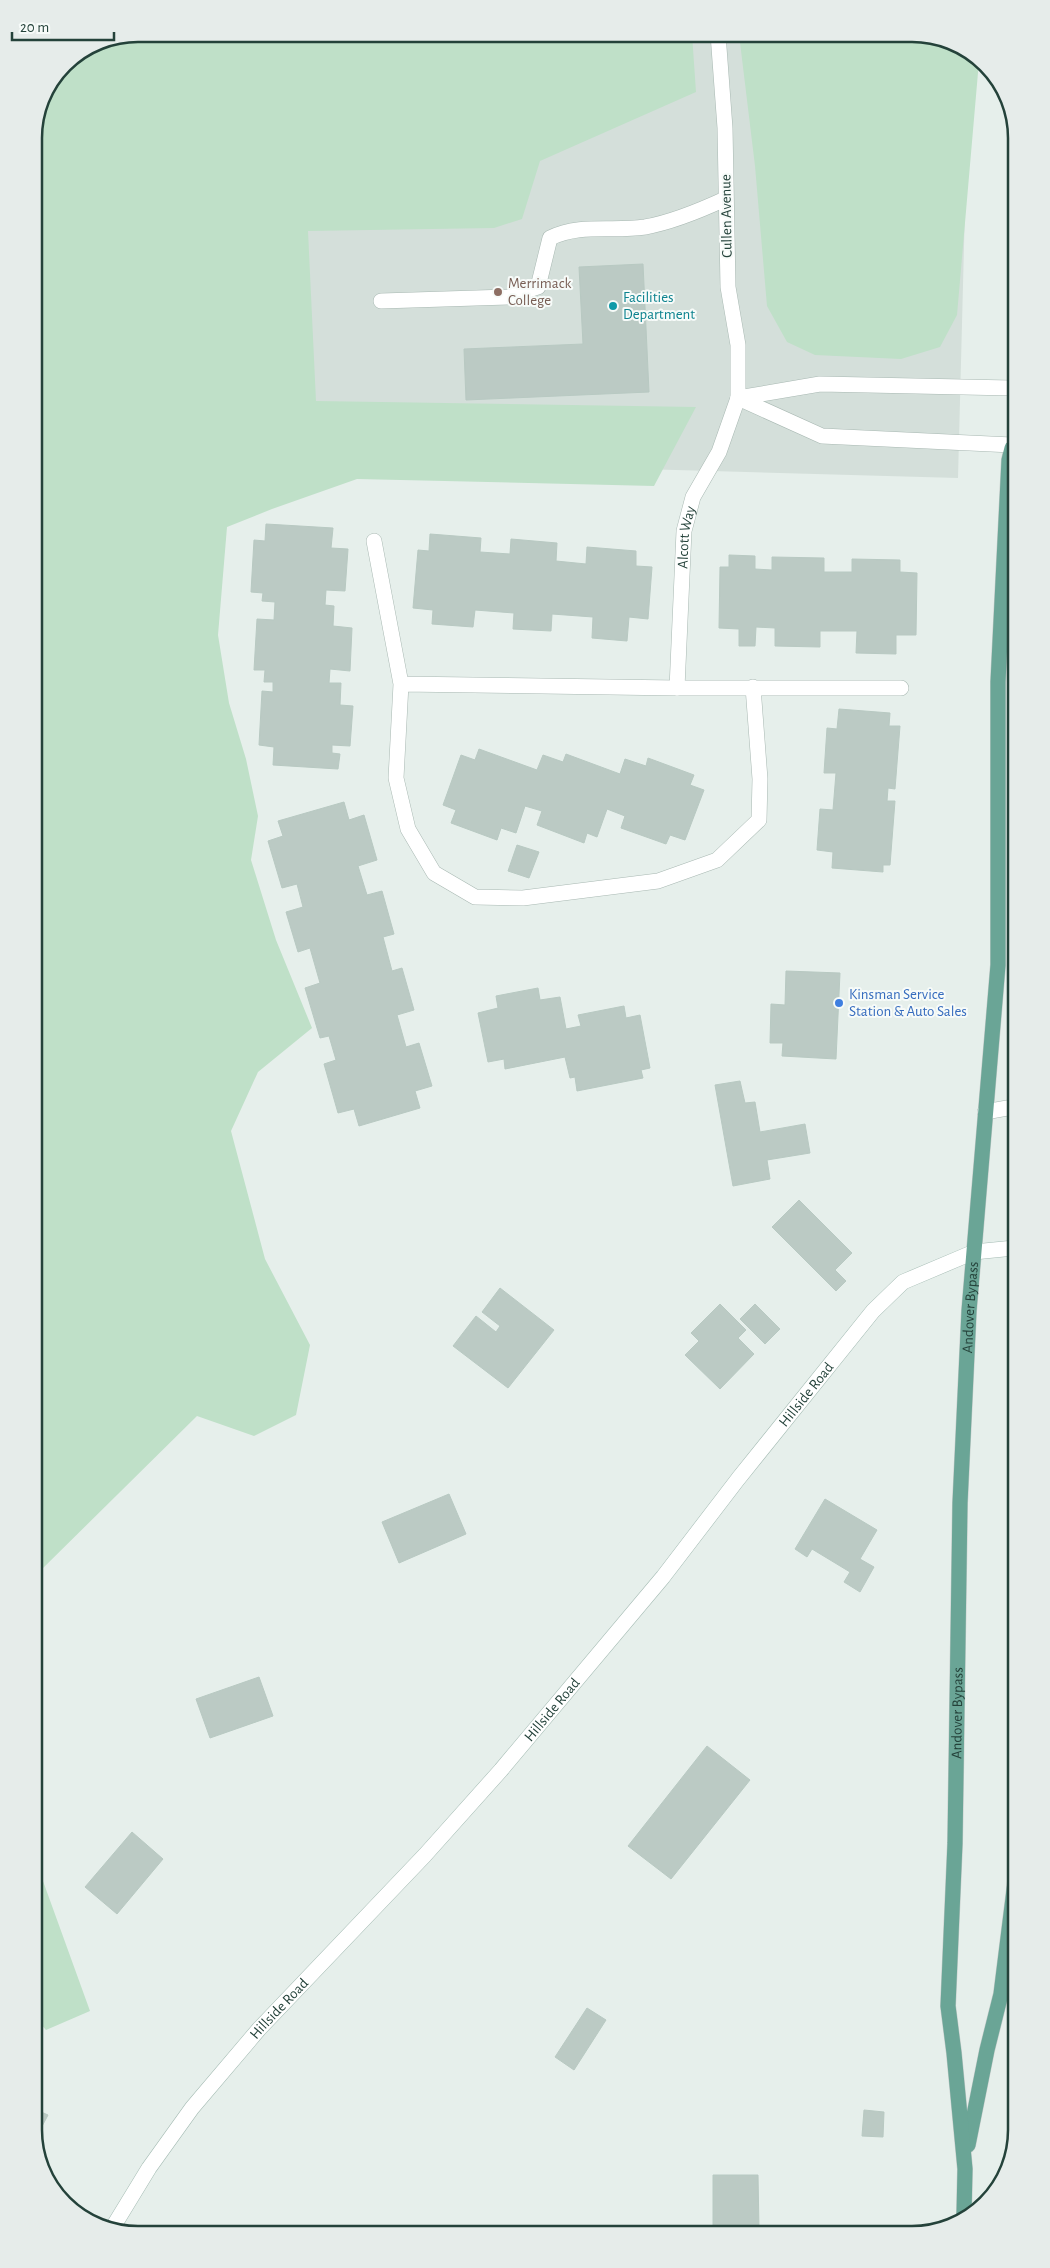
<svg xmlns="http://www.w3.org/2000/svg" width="1050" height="2268" font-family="'Alegreya Sans',sans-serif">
	<rect width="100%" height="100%" fill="#e6efeb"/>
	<path fill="#d4dfda" d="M139 34H918L969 53 958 478 35 452 34 132 42 98 65 64 99 42Z"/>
	<path fill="#bfe0c8" d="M139 34H692L696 92 540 161 522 219 494 228 308 231 316 401 696 407 654 486 357 479 272 509 227 527 218 635 229 703 246 759 258 816 251 860 276 940 312 1028 258 1072 231 1131 265 1259 310 1345 296 1415 254 1436 197 1416 38 1573 34 132 42 98 65 64 99 42Z
		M739 34H918L975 56 979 61 957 315 940 347 901 359 815 355 787 342 767 306 755 166Z
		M39 1870 90 2011 46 2030 39 2022Z"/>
	<path fill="#bbcac4" stroke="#b8c9c2" d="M643 264 649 392 466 400 464 349 583 344 579 267Z
		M266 524 333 528 331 548 348 549 345 591 326 590 325 605 334 606 333 626 352 628 350 671 330 669 329 683H341L340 705 353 706 350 746 332 745V753L340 754 338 769 273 765 274 747 259 745 262 691 273 692V682H264L265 670H254L257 619 274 620 275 602 262 601 263 593 251 592 254 540 265 541Z
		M430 534 481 538 480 552 510 554 511 539 557 543 556 561 586 564 587 547 636 551V566L652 567 648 619 629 617 627 641 592 638 593 617 552 614 551 631 513 629 514 613 475 610 473 627 432 624 433 610 413 608 418 550 429 551Z
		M729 555 755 556V569L772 570V557L824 558V572H852V559L900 560V572L917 573 916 635H896V654L856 653 857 631H820V647L775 646V628L756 627 755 646H739V629L719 628 720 567H729Z
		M839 709 890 713 889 726H900L895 789 888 788 887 801H895L890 865H883V872L832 868 833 852 817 850 820 809 833 810 836 773H824L827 728 837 729Z
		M479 749 537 770 543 755 563 762 566 754 620 774 625 759 646 766 648 758 694 775 690 785 704 790 685 840 670 835 666 844 621 828 625 816 607 809 597 837 587 833 584 843 537 825 542 811 525 806 516 833 501 828 497 840 451 823 456 810 443 805 461 755 475 760Z
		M344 802 349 820 364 815 377 860 358 866 367 895 382 891 394 934 383 937 392 971 402 968 414 1010 397 1015 406 1047 419 1043 432 1086 415 1091 420 1108 359 1126 354 1109 338 1113 324 1064 336 1060 329 1036 320 1038 305 988 320 983 310 948 298 952 286 912 303 907 297 884 282 888 268 841 283 836 278 821Z
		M517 845 539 852 529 878 508 871Z
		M786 971 840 973 836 1059 782 1056 783 1043H770L771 1004 785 1005Z
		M538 988 540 1000 560 997 566 1029 581 1026 578 1015 624 1006 626 1018 640 1015 650 1068 641 1070 643 1078 577 1091 575 1077 570 1078 565 1057 505 1069 504 1059 488 1062 478 1013 498 1008 496 996Z
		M740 1081 745 1103 755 1102 760 1132 805 1124 810 1153 767 1160 770 1179 733 1186 715 1085Z
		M799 1200 852 1253 835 1270 846 1281 836 1291 772 1227Z
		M500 1288 554 1330 508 1388 453 1346 476 1316 496 1332 500 1326 482 1312Z
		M720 1304 746 1330 738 1338 754 1354 720 1389 685 1355 699 1341 691 1333Z
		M755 1304 780 1329 765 1344 740 1319Z
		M449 1494 466 1534 399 1563 382 1522Z
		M825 1499 877 1530 860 1559 874 1567 860 1592 844 1582 850 1572 812 1549 807 1557 795 1549Z
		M259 1677 273 1716 210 1738 196 1699Z
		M707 1746 750 1780 671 1879 628 1846Z
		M132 1832 163 1859 117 1914 85 1887Z
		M587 2008 606 2020 574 2070 555 2057Z
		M864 2110 884 2112 883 2137 862 2136Z
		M39 2111 48 2115 39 2132Z
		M713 2175H758L759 2230H713Z"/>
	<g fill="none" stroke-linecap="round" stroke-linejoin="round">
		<g stroke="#a8b8b2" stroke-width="16">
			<path id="lane" d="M381 301 508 297 538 287 550 238C581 223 612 232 645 227 673 222 699 211 725 199
				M374 541 401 684 396 778 408 829 434 873 475 897 523 898 658 881 717 860 759 820 760 779 753 687
				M401 684 677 688H901"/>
		</g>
		<g stroke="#a8b8b2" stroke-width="16">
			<g id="street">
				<path d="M738 398 822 436 1012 445"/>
				<path d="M738 398 820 384 1011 388"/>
				<path id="s1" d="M677 688 684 531 693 497 719 452 738 398V345L728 287 725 128 718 34"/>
				<path d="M985 1112 1013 1107"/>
			</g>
		</g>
		<g stroke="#a4bbb3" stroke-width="16">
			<g id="secondary">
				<path id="s2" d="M113 2227 149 2168 192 2108 259 2029 425 1855 501 1770 663 1577 738 1479 873 1311 903 1282 974 1252 1014 1248"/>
			</g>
		</g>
		<g stroke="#c2cac8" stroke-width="16">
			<g id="primary">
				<path d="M968 2145 987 2050 1001 1994 1016 1874"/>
				<path id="s3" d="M964 2214 965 2169 954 2053 948 2006 955 1843 960 1503 969 1311 998 965V682L1009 460 1012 448"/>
			</g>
		</g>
		<use href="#lane" stroke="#fff" stroke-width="15"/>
		<use href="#street" stroke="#fff" stroke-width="15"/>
		<use href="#secondary" stroke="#fff" stroke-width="15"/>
		<use href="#primary" stroke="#6aa596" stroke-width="15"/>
	</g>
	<circle fill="#8d6e63" stroke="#f7fbf9" stroke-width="2" cx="498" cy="292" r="5"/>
	<circle fill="#0f9aa8" stroke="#f7fbf9" stroke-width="2" cx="613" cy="306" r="5"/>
	<circle fill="#3f7fe0" stroke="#f7fbf9" stroke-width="2" cx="839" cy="1003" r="5"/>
	<g text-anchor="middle" stroke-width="4" stroke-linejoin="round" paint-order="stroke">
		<g font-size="15" fill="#24423a" stroke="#f7fbf9">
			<text transform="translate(726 216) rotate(-91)" y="5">Cullen Avenue</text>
			<text dy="5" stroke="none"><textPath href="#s1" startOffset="151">Alcott Way</textPath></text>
			<text dy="5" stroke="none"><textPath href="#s3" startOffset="908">Andover Bypass</textPath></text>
			<text dy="5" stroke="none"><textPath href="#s2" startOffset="1085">Hillside Road</textPath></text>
			<text dy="5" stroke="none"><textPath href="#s2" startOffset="680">Hillside Road</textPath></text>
			<text dy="5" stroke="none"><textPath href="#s3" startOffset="502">Andover Bypass</textPath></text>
			<text dy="5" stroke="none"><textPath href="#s2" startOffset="275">Hillside Road</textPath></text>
		</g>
		<g font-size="15" fill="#785e54" stroke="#f7fbf9" text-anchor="start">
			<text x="508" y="288">Merrimack<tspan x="508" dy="17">College</tspan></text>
		</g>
		<g font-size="15" fill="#0d838f" stroke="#f7fbf9" text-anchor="start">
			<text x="623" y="302">Facilities<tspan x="623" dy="17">Department</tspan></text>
		</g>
		<g font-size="15" fill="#366cbe" stroke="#f7fbf9" text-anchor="start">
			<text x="849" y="999">Kinsman Service<tspan x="849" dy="17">Station &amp; Auto Sales</tspan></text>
		</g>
	</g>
	<path d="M0 0H1050V2268H0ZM138 42H912A96 96 0 0 1 1008 138V2130A96 96 0 0 1 912 2226H138A96 96 0 0 1 42 2130V138A96 96 0 0 1 138 42Z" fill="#e6ecea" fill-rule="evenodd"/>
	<path fill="none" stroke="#24423a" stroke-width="2.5" d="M138 42H912A96 96 0 0 1 1008 138V2130A96 96 0 0 1 912 2226H138A96 96 0 0 1 42 2130V138A96 96 0 0 1 138 42Z"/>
	<path d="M12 32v8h102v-8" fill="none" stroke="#24423a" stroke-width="2.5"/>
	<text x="20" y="32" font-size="15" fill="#24423a" stroke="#f7fbf9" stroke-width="4" paint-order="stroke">20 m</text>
</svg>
